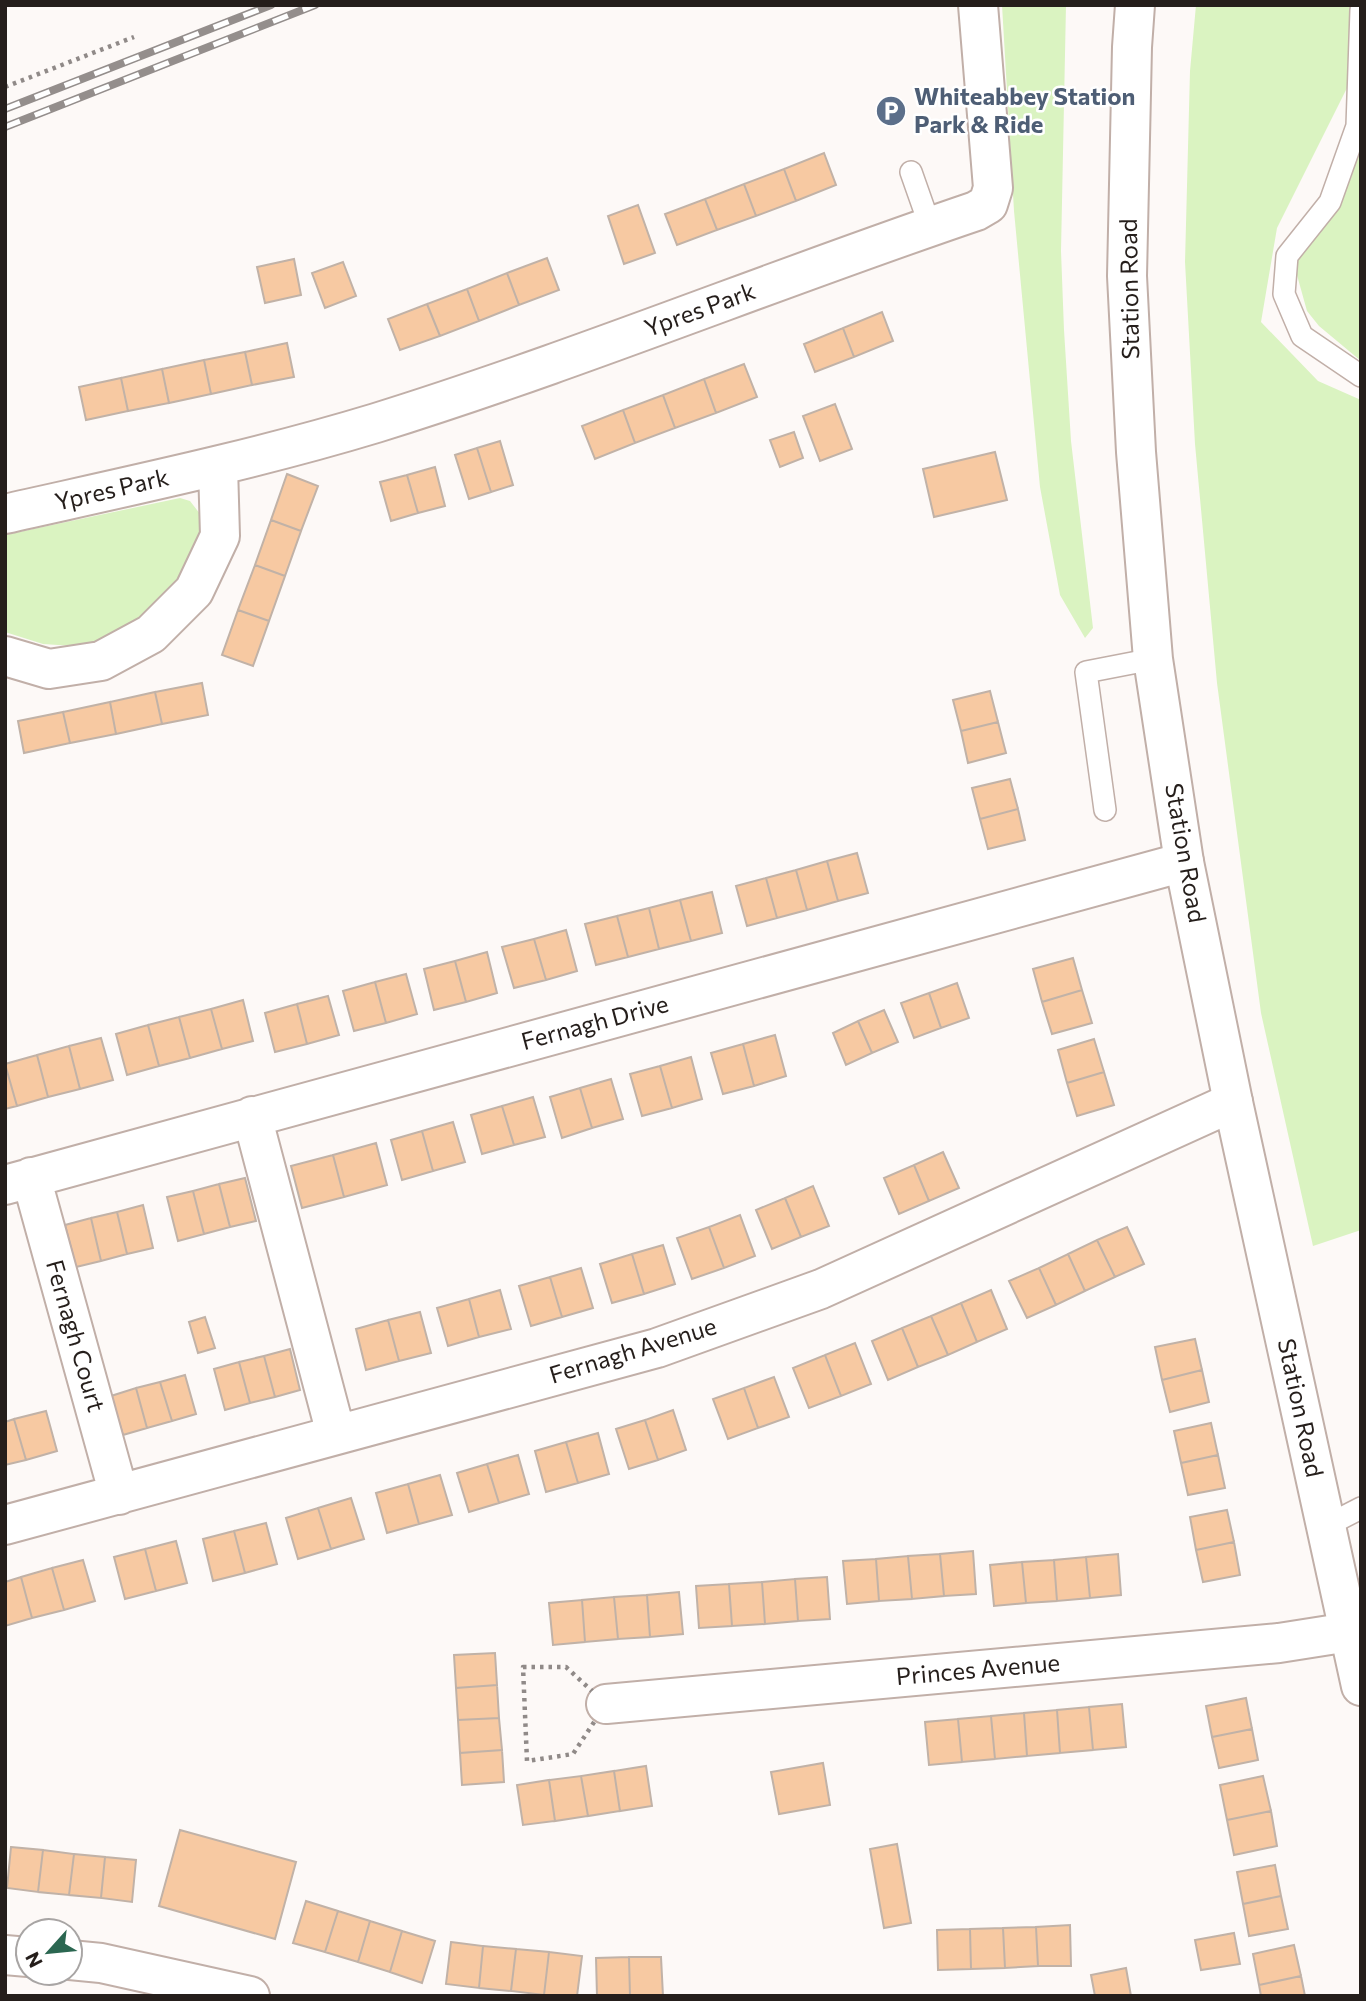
<svg xmlns="http://www.w3.org/2000/svg" width="1366" height="2001" font-family="Commissioner,sans-serif">
	<rect width="100%" height="100%" fill="#fdf9f7"/>
	<path fill="#daf3c1" d="M1002 5H1066L1061 251 1064 330 1071 441 1093 628 1085 638 1060 595 1040 487 1014 211Z
		M1196 5H1350L1347 88 1277 228 1261 322 1318 381 1361 400V1230L1313 1246 1261 1013 1217 683 1195 444 1185 262 1190 71Z
		M1361 138V361L1319 326 1307 311 1295 268 1296 253 1325 221 1351 178Z
		M180 498 190 501 204 519 203 544 173 601 88 647 43 644 5 632V535Z"/>
	<path fill="#f7c9a2" stroke="#c1b2a7" stroke-width="2" d="M824 153 836 185 796 201 784 169Z
		M784 169 796 201 756 216 744 184Z
		M744 184 756 216 717 230 705 199Z
		M705 199 717 230 677 245 665 214Z
		M638 205 655 253 624 264 608 216Z
		M547 258 559 290 519 305 507 273Z
		M294 259 301 295 265 303 257 267Z
		M343 262 356 296 325 308 312 273Z
		M507 273 519 305 479 321 467 289Z
		M467 289 479 321 440 336 427 304Z
		M427 304 440 336 400 350 388 319Z
		M882 312 893 341 854 357 843 328Z
		M843 328 854 357 815 372 804 344Z
		M287 343 294 377 252 385 245 352Z
		M245 352 252 385 211 394 204 360Z
		M204 360 211 394 169 403 162 369Z
		M744 364 757 397 716 413 704 379Z
		M162 369 169 403 128 411 121 378Z
		M121 378 128 411 86 420 79 387Z
		M704 379 716 413 675 428 663 395Z
		M663 395 675 428 635 443 623 410Z
		M835 404 852 449 820 461 803 416Z
		M623 410 635 443 595 459 582 426Z
		M794 432 803 458 780 467 770 440Z
		M500 441 513 485 491 492 477 448Z
		M477 448 491 492 469 499 455 455Z
		M995 452 1007 500 934 517 923 469Z
		M435 467 445 506 418 513 407 475Z
		M287 474 318 486 301 531 271 520Z
		M407 475 418 513 391 521 380 482Z
		M271 520 301 531 285 576 255 565Z
		M255 565 285 576 269 621 238 610Z
		M238 610 269 621 253 666 222 655Z
		M202 683 208 715 162 724 155 692Z
		M990 691 998 722 961 731 953 700Z
		M155 692 162 724 116 734 110 702Z
		M110 702 116 734 70 743 63 712Z
		M63 712 70 743 24 753 18 721Z
		M998 722 1006 753 968 763 961 731Z
		M1010 779 1018 809 980 819 972 788Z
		M1018 809 1025 840 988 849 980 819Z
		M857 853 868 893 838 901 827 861Z
		M827 861 838 901 807 910 796 870Z
		M796 870 807 910 777 918 766 878Z
		M766 878 777 918 747 926 736 886Z
		M712 892 722 933 691 941 680 900Z
		M680 900 691 941 659 949 649 908Z
		M649 908 659 949 628 957 617 916Z
		M617 916 628 957 596 965 585 924Z
		M566 930 577 971 546 980 534 939Z
		M534 939 546 980 514 988 502 947Z
		M487 952 497 993 466 1002 455 961Z
		M1073 958 1082 990 1042 1002 1033 969Z
		M455 961 466 1002 434 1010 424 969Z
		M406 974 417 1014 386 1023 375 982Z
		M375 982 386 1023 354 1031 343 991Z
		M957 983 969 1018 941 1028 929 993Z
		M1082 990 1092 1023 1052 1034 1042 1002Z
		M929 993 941 1028 914 1038 901 1003Z
		M328 996 339 1035 307 1044 297 1004Z
		M243 1000 253 1041 222 1049 211 1009Z
		M297 1004 307 1044 275 1052 265 1013Z
		M211 1009 222 1049 190 1058 179 1017Z
		M884 1010 898 1042 872 1053 858 1021Z
		M179 1017 190 1058 159 1066 148 1025Z
		M858 1021 872 1053 846 1065 833 1033Z
		M148 1025 159 1066 127 1075 116 1034Z
		M775 1035 786 1076 754 1086 743 1044Z
		M101 1038 113 1080 80 1089 69 1046Z
		M1094 1039 1104 1072 1067 1083 1058 1050Z
		M743 1044 754 1086 723 1094 711 1053Z
		M69 1046 80 1089 48 1097 37 1055Z
		M37 1055 48 1097 17 1106 5 1064Z
		M691 1057 702 1099 672 1108 660 1066Z
		M5 1064 17 1106 5 1109Z
		M660 1066 672 1108 642 1116 630 1074Z
		M1104 1072 1114 1105 1077 1116 1067 1083Z
		M611 1079 623 1119 592 1128 580 1088Z
		M580 1088 592 1128 562 1138 550 1097Z
		M533 1097 545 1137 514 1145 502 1106Z
		M502 1106 514 1145 482 1154 471 1115Z
		M453 1122 465 1162 433 1171 422 1131Z
		M422 1131 433 1171 402 1180 391 1140Z
		M376 1143 387 1185 344 1197 333 1155Z
		M943 1152 959 1188 929 1201 914 1165Z
		M333 1155 344 1197 302 1208 291 1166Z
		M914 1165 929 1201 899 1214 884 1178Z
		M245 1178 256 1221 230 1227 219 1184Z
		M219 1184 230 1227 204 1234 193 1191Z
		M813 1186 829 1226 801 1237 785 1198Z
		M193 1191 204 1234 178 1241 167 1197Z
		M785 1198 801 1237 772 1249 756 1210Z
		M143 1205 153 1248 127 1254 117 1212Z
		M117 1212 127 1254 101 1261 91 1218Z
		M740 1215 755 1256 724 1268 709 1227Z
		M91 1218 101 1261 76 1267 65 1225Z
		M709 1227 724 1268 692 1279 677 1238Z
		M1127 1227 1144 1264 1115 1277 1097 1240Z
		M1097 1240 1115 1277 1085 1291 1068 1254Z
		M663 1245 675 1284 644 1294 632 1254Z
		M632 1254 644 1294 612 1303 600 1264Z
		M1068 1254 1085 1291 1056 1305 1039 1268Z
		M581 1268 593 1308 562 1317 550 1277Z
		M1039 1268 1056 1305 1027 1318 1009 1281Z
		M550 1277 562 1317 531 1326 519 1286Z
		M500 1290 511 1329 479 1337 469 1299Z
		M991 1290 1007 1329 977 1342 961 1303Z
		M469 1299 479 1337 448 1346 437 1308Z
		M961 1303 977 1342 948 1355 931 1316Z
		M420 1312 431 1353 399 1361 388 1320Z
		M931 1316 948 1355 918 1367 902 1328Z
		M205 1317 215 1348 198 1353 189 1322Z
		M388 1320 399 1361 366 1370 356 1329Z
		M902 1328 918 1367 888 1380 872 1341Z
		M1195 1339 1202 1370 1162 1380 1155 1347Z
		M855 1343 871 1384 841 1396 825 1355Z
		M290 1349 300 1390 275 1397 264 1356Z
		M825 1355 841 1396 809 1408 793 1368Z
		M264 1356 275 1397 250 1403 239 1362Z
		M239 1362 250 1403 225 1410 214 1369Z
		M1202 1370 1209 1402 1170 1412 1162 1380Z
		M185 1375 196 1414 172 1421 160 1382Z
		M774 1377 789 1417 758 1428 744 1388Z
		M160 1382 172 1421 147 1428 136 1388Z
		M136 1388 147 1428 123 1435 111 1396Z
		M744 1388 758 1428 728 1439 713 1399Z
		M673 1410 686 1450 658 1460 645 1420Z
		M46 1411 57 1451 26 1460 14 1419Z
		M14 1419 26 1460 5 1465V1422Z
		M645 1420 658 1460 629 1469 616 1429Z
		M1211 1423 1218 1455 1181 1463 1174 1431Z
		M598 1433 609 1474 578 1483 566 1442Z
		M566 1442 578 1483 546 1492 535 1451Z
		M518 1455 529 1494 499 1503 487 1464Z
		M1218 1455 1225 1488 1188 1495 1181 1463Z
		M487 1464 499 1503 469 1512 457 1473Z
		M440 1475 452 1515 419 1524 408 1484Z
		M408 1484 419 1524 387 1533 376 1493Z
		M351 1498 364 1539 331 1549 318 1508Z
		M318 1508 331 1549 298 1559 286 1518Z
		M1227 1510 1234 1542 1196 1550 1190 1517Z
		M266 1523 277 1564 245 1573 234 1531Z
		M234 1531 245 1573 213 1581 203 1539Z
		M176 1541 187 1583 156 1591 145 1549Z
		M1234 1542 1240 1575 1203 1582 1196 1550Z
		M145 1549 156 1591 125 1599 114 1557Z
		M973 1551 976 1594 944 1596 940 1554Z
		M940 1554 944 1596 912 1599 908 1556Z
		M1118 1554 1121 1595 1090 1598 1086 1557Z
		M908 1556 912 1599 879 1601 876 1559Z
		M1086 1557 1090 1598 1057 1601 1054 1560Z
		M876 1559 879 1601 847 1604 843 1561Z
		M83 1560 95 1601 64 1610 52 1568Z
		M1054 1560 1057 1601 1026 1603 1022 1562Z
		M1022 1562 1026 1603 994 1606 990 1565Z
		M52 1568 64 1610 32 1618 21 1577Z
		M21 1577 32 1618 5 1626V1582Z
		M827 1577 830 1619 798 1621 795 1579Z
		M795 1579 798 1621 765 1624 762 1582Z
		M762 1582 765 1624 732 1626 729 1584Z
		M729 1584 732 1626 699 1628 696 1586Z
		M679 1592 683 1634 650 1637 647 1595Z
		M647 1595 650 1637 618 1639 614 1597Z
		M614 1597 618 1639 585 1642 582 1600Z
		M582 1600 585 1642 553 1645 549 1603Z
		M495 1653 497 1685 456 1688 454 1655Z
		M497 1685 499 1718 458 1720 456 1688Z
		M1246 1698 1252 1729 1212 1737 1206 1706Z
		M1122 1704 1126 1747 1093 1750 1089 1707Z
		M1089 1707 1093 1750 1060 1753 1057 1710Z
		M1057 1710 1060 1753 1027 1756 1024 1713Z
		M1024 1713 1027 1756 995 1759 991 1716Z
		M991 1716 995 1759 962 1762 958 1719Z
		M499 1718 502 1750 460 1753 458 1720Z
		M958 1719 962 1762 929 1765 925 1722Z
		M1252 1729 1258 1760 1219 1768 1212 1737Z
		M502 1750 504 1782 462 1785 460 1753Z
		M823 1763 830 1805 779 1814 771 1772Z
		M646 1766 652 1806 620 1811 614 1771Z
		M614 1771 620 1811 588 1816 581 1776Z
		M581 1776 588 1816 555 1821 549 1780Z
		M1263 1776 1271 1811 1227 1820 1220 1785Z
		M549 1780 555 1821 523 1825 517 1785Z
		M1271 1811 1277 1846 1234 1855 1227 1820Z
		M180 1830 296 1862 275 1939 159 1906Z
		M897 1844 911 1923 884 1928 870 1849Z
		M11 1847 43 1850 38 1892 7 1888Z
		M43 1850 74 1854 69 1895 38 1892Z
		M74 1854 105 1857 101 1898 69 1895Z
		M105 1857 136 1860 132 1902 101 1898Z
		M1275 1865 1281 1896 1243 1904 1237 1872Z
		M1281 1896 1288 1929 1249 1936 1243 1904Z
		M306 1901 338 1911 325 1952 293 1943Z
		M338 1911 370 1921 358 1962 325 1952Z
		M370 1921 402 1931 390 1972 358 1962Z
		M1070 1925 1071 1966H1038L1036 1927Z
		M1036 1927 1038 1966 1005 1968 1003 1928Z
		M1003 1928 1005 1968 971 1969 970 1929Z
		M970 1929 971 1969 938 1970 937 1930Z
		M402 1931 435 1941 422 1983 390 1972Z
		M1234 1933 1240 1964 1201 1970 1195 1940Z
		M451 1942 483 1946 479 1988 446 1984Z
		M1294 1945 1301 1976 1259 1985 1253 1954Z
		M483 1946 516 1949 511 1991 479 1988Z
		M516 1949 549 1952 544 1995 511 1991Z
		M549 1952 582 1956 577 1996 544 1995Z
		M629 1957H661L663 1996H630Z
		M629 1957 630 1996H597L596 1958Z
		M1126 1968 1131 1996H1095L1091 1975Z
		M1301 1976 1305 1996H1261L1259 1985Z"/>
	<g fill="none" stroke-linecap="round" stroke-linejoin="round">
		<g stroke="#c1afa8" stroke-width="24">
			<path id="lane" d="M1361 10 1357 126 1330 202 1287 256 1284 294 1302 336 1361 376
				M911 172 930 226
				M1105 810 1086 672 1153 659
				M1326 1526 1361 1508"/>
		</g>
		<g stroke="#c1afa8" stroke-width="42">
			<path id="street" d="M5 514C129 486 254 460 376 423 578 360 775 279 976 211L988 204 993 188 978 5
				M5 656 49 669 101 661 151 634 194 591 220 536 218 466
				M252 1116 336 1434
				M31 1177 119 1495
				M5 1185 1184 862
				M5 1525 657 1348 821 1289 1233 1102
				M606 1704 1279 1643 1349 1632
				M5 1955 28 1957
				M70 1960 101 1963 250 1996"/>
		</g>
		<g stroke="#c1afa8" stroke-width="42">
			<path id="secondary" d="M1135 5 1132 47 1127 276 1136 452 1153 659 1184 862 1233 1102 1361 1686"/>
		</g>
		<path stroke="#908a88" stroke-width="4.5" stroke-dasharray="3.5 5" stroke-linecap="butt" d="M5 87 134 37
			M523 1667H566L606 1704 573 1754 527 1761Z"/>
		<use href="#lane" stroke="#fff" stroke-width="21"/>
		<use href="#street" stroke="#fff" stroke-width="38"/>
		<use href="#secondary" stroke="#fff" stroke-width="38"/>
		<g stroke="#948e8c" stroke-width="8">
			<path id="rail" d="M5 109 271 5
				M5 127 315 5"/>
		</g>
		<use href="#rail" stroke="#fff" stroke-width="5" stroke-dasharray="16" stroke-linecap="butt"/>
	</g>
	<defs>
		<g id="parking-disc" transform="scale(1.575)"><circle r="9.5" fill="#5c6f8a" stroke="#fff"/><path d="M-3.5-5.5H1a3.5 3.5 0 0 1 0 7H-1V5.5H-3.5ZM-1-3.4V-.6H.8a1.4 1.4 0 0 0 0-2.8Z" fill="#fff"/></g>
	</defs>
	<g fill-rule="evenodd">
		<use href="#parking-disc" x="891" y="111"/>
	</g>
	<g text-anchor="middle" stroke-width="5" stroke-linejoin="round" paint-order="stroke">
		<g font-size="24" font-weight="bold" fill="#4e5e75" stroke="#fff" text-anchor="start">
			<text x="914" y="105">Whiteabbey Station<tspan x="914" dy="28">Park &amp; Ride</tspan></text>
		</g>
		<g font-size="24" fill="#251e1b" stroke="#fff">
			<text transform="translate(1130 289) rotate(-91)" y="8">Station Road</text>
			<text transform="translate(700 310) rotate(-20)" y="8">Ypres Park</text>
			<text transform="translate(112 490) rotate(-13)" y="8">Ypres Park</text>
			<text transform="translate(1185 853) rotate(80)" y="8">Station Road</text>
			<text transform="translate(595 1023) rotate(-15)" y="8">Fernagh Drive</text>
			<text transform="translate(75 1336) rotate(74)" y="8">Fernagh Court</text>
			<text transform="translate(633 1351) rotate(-17)" y="8">Fernagh Avenue</text>
			<text transform="translate(1300 1408) rotate(78)" y="8">Station Road</text>
			<text transform="translate(978 1670) rotate(-5)" y="8">Princes Avenue</text>
		</g>
	</g>
	<rect width="1366" height="2001" fill="none" stroke="#251e1b" stroke-width="14"/>
	<g transform="translate(49 1952) rotate(243)"><circle r="33" fill="#ffffff" stroke="#a8a5a4" stroke-width="2"/>
	<path d="M0-5L12 26L0 18L-12 26Z" fill="#2b6751"/>
	<text y="-10" font-size="19" font-weight="bold" text-anchor="middle" fill="#251e1b">N</text>
	</g>
</svg>
